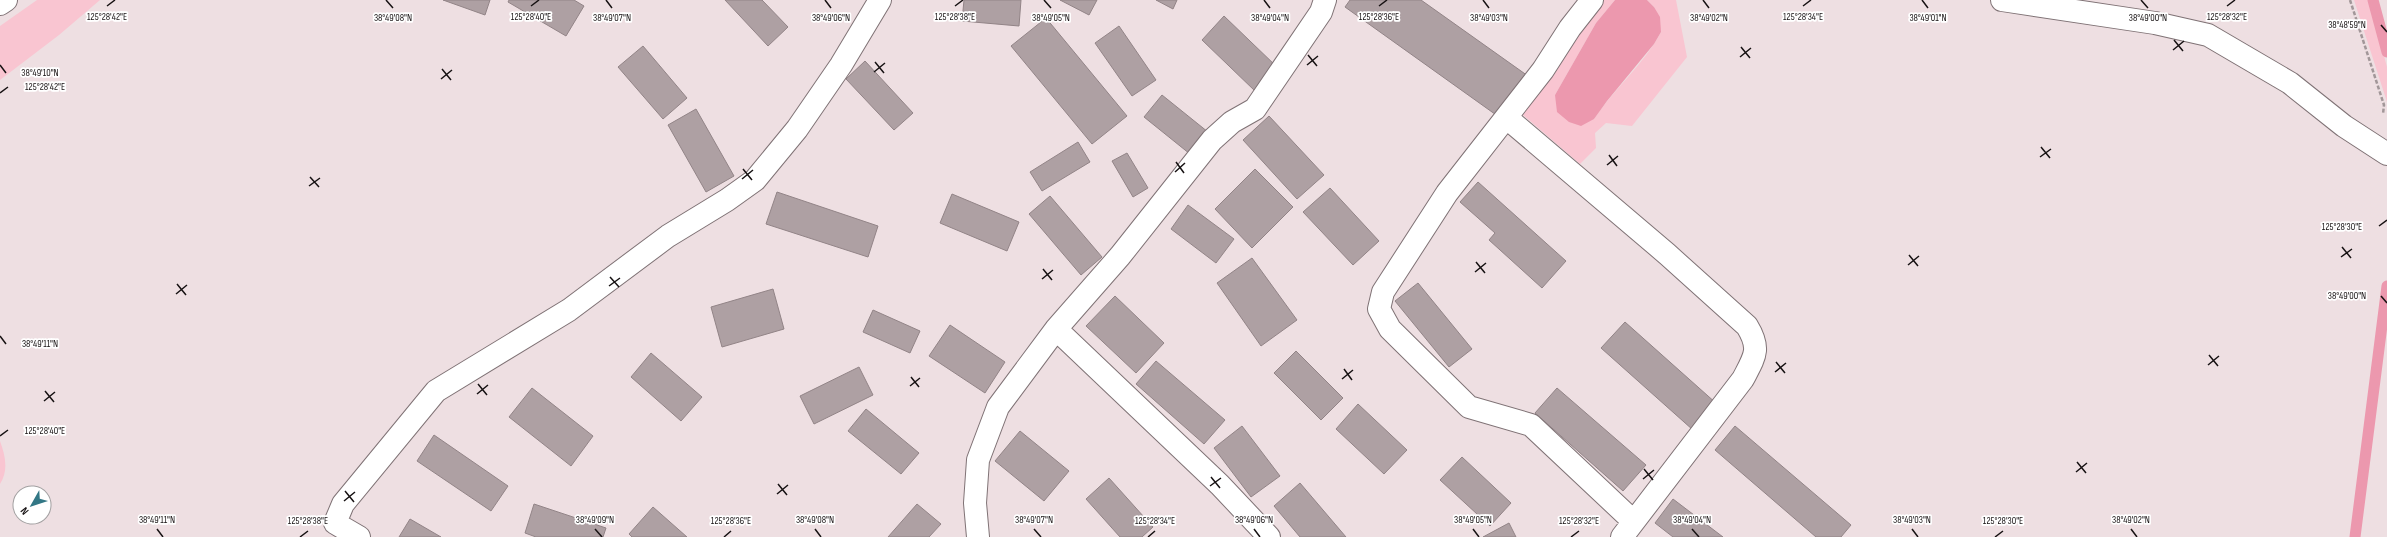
<svg xmlns="http://www.w3.org/2000/svg" width="2387" height="537" font-family="'Sofia Sans Condensed',sans-serif">
	<rect width="100%" height="100%" fill="#eedfe2"/>
	<path fill="#f9c5d1" d="M37 0H100L59 35 0 80V26Z
		M1601 0H1615L1596 23 1555 95 1594 119C1614 89 1644 64 1661 32L1654 7 1647 0H1676L1687 57 1632 126 1606 123 1595 133 1596 148 1580 164 1522 114Z
		M2354 0H2369L2387 67V102Z
		M0 441C5 455 9 470 0 484Z"/>
	<path fill="#ec98ae" d="M1615 0H1647L1654 7 1660 17 1661 32 1654 44 1607 101 1594 119 1581 126 1569 122 1557 112 1555 95 1596 23Z"/>
	<g fill="none" stroke-linecap="round" stroke-linejoin="round">
		<path stroke="#ec98ae" stroke-width="11" d="M2373 0 2387 52
			M2355 537 2387 286"/>
	</g>
	<path fill="#aea0a3" stroke="#928487" d="M443 0H490L485 15Z
		M509 0H574L584 6 566 36 508 2Z
		M725 0H762L788 27 768 46Z
		M964 0H1021L1019 26 962 21Z
		M1060 0H1097L1089 15Z
		M1156 0H1177L1173 9Z
		M1350 0H1421L1528 76 1499 117 1345 7Z
		M1224 16 1277 67 1255 91 1202 40Z
		M1046 18 1127 116 1092 144 1011 46Z
		M1119 26 1156 80 1132 96 1095 43Z
		M643 46 687 98 663 119 618 67Z
		M865 61 913 113 894 130 846 79Z
		M1162 95 1208 132 1190 154 1144 117Z
		M696 109 734 176 706 192 668 125Z
		M1269 116 1324 175 1297 199 1243 140Z
		M1078 142 1090 162 1042 191 1030 172Z
		M1127 153 1148 188 1133 197 1112 161Z
		M1255 169 1293 207 1252 248 1215 209Z
		M1478 182 1566 261 1542 288 1489 240 1495 233 1460 202Z
		M1330 188 1379 241 1353 265 1303 212Z
		M777 192 878 226 868 257 766 224Z
		M952 194 1019 222 1007 251 940 223Z
		M1050 196 1102 257 1081 275 1029 214Z
		M1188 205 1234 239 1216 263 1171 229Z
		M1252 258 1297 320 1261 346 1217 283Z
		M1418 283 1472 349 1449 367 1395 301Z
		M773 289 784 329 722 347 711 307Z
		M1115 296 1164 343 1136 373 1086 326Z
		M873 310 920 331 910 353 863 332Z
		M1625 322 1717 404 1693 430 1601 348Z
		M950 325 1005 362 985 393 929 356Z
		M1296 351 1343 398 1321 420 1274 373Z
		M651 353 702 397 681 421 631 377Z
		M1156 361 1225 420 1204 444 1136 384Z
		M859 367 873 395 814 424 800 396Z
		M532 388 593 436 571 466 509 417Z
		M1557 388 1646 465 1623 491 1535 413Z
		M1358 404 1407 450 1384 474 1336 429Z
		M866 409 919 453 901 474 848 431Z
		M1242 426 1280 476 1251 497 1214 448Z
		M1735 426 1851 525 1841 537H1816L1715 450Z
		M1020 431 1069 471 1044 501 995 461Z
		M434 435 508 486 491 511 417 461Z
		M1462 457 1511 503 1490 526 1440 480Z
		M1109 478 1153 527 1142 537H1120L1086 499Z
		M1300 483 1346 537H1300L1274 506Z
		M1673 499 1723 537H1673L1655 523Z
		M534 504 606 528 603 537H536L525 533Z
		M917 504 941 524 929 537H888Z
		M653 507 687 537H632L629 534Z
		M410 519 441 537H399Z
		M1509 523 1516 537H1483Z"/>
	<g fill="none" stroke-linecap="round" stroke-linejoin="round">
		<g stroke="#7f7275" stroke-width="24">
			<path id="minor" d="M1592 0 1570 28 1543 70 1447 193 1383 292 1379 309 1390 329 1469 407 1531 425 1633 521
				M2002 0 2155 23 2208 35 2290 83 2344 126 2387 154
				M0 4 6 0
				M1507 118 1667 254 1747 326C1761 349 1755 356 1743 379L1622 537
				M1056 329 1220 485 1269 537
				M359 537 335 523 343 504 436 391 569 310 668 236 727 200 755 180 797 129 841 65 880 0
				M978 537 975 503 978 460 998 407 1056 329 1120 256 1212 140 1232 122 1255 109 1321 12 1325 0"/>
		</g>
		<path stroke="#a29799" stroke-width="2.5" stroke-dasharray="4 2" stroke-linecap="butt" d="M2350 0 2384 105 2383 114"/>
		<use href="#minor" stroke="#fff" stroke-width="22"/>
	</g>
	<path fill="none" stroke="#171213" stroke-width="1.5" d="M386 0 393 8M606 0 612 8M825 0 831 8M1044 0 1051 8M1264 0 1270 8M1483 0 1489 8M1703 0 1709 8M1922 0 1928 8M2141 0 2148 8M107 6 115 0M531 6 539 0M955 6 963 0M1379 6 1387 0M1803 6 1811 0M2227 6 2235 0M2381 25 2387 32M2174 40 2183 51M1741 47 1750 58M2173 50 2184 41M1308 55 1317 66M1740 57 1751 48M875 62 884 73M0 65 6 73M1307 65 1318 56M442 69 451 80M874 72 885 63M441 79 452 70M0 93 8 87M2041 147 2050 158M1609 155 1617 166M2040 157 2051 149M1176 162 1184 173M1607 165 1618 156M743 169 752 180M1175 172 1185 163M310 177 319 187M742 179 753 170M309 186 320 178M2379 226 2387 220M2342 247 2351 258M1909 255 1918 266M2341 257 2352 249M1476 262 1485 273M1908 265 1919 256M1043 269 1052 280M1475 272 1486 263M610 277 619 287M1042 279 1053 270M177 284 186 295M609 286 620 278M176 294 187 285M2381 296 2387 303M0 336 6 344M2209 355 2218 366M1776 362 1785 373M2208 365 2219 356M1344 369 1352 380M1775 372 1786 363M911 377 919 387M1342 379 1353 370M478 384 487 395M910 386 920 378M45 391 54 402M477 394 488 385M44 401 55 392M0 436 8 430M2077 462 2086 473M1644 469 1653 480M2076 472 2087 463M1211 477 1220 488M1643 479 1654 470M778 484 787 495M1210 486 1221 478M345 491 354 502M777 494 788 485M344 501 355 492M157 529 163 537M595 529 602 537M815 529 821 537M1034 529 1041 537M1254 529 1260 537M1473 529 1479 537M1692 529 1699 537M1912 529 1918 537M2131 529 2137 537M300 537 308 531M724 537 731 531M1148 537 1155 531M1571 537 1579 531M1995 537 2003 531"/>
	<g font-size="10" text-anchor="middle" fill="#171213" stroke="#fff" stroke-width="3.5" stroke-linejoin="round" paint-order="stroke">
		<text x="107" y="20">125°28'42"E</text>
		<text x="531" y="20">125°28'40"E</text>
		<text x="955" y="20">125°28'38"E</text>
		<text x="1379" y="20">125°28'36"E</text>
		<text x="1803" y="20">125°28'34"E</text>
		<text x="2227" y="20">125°28'32"E</text>
		<text x="393" y="21">38°49'08"N</text>
		<text x="831" y="21">38°49'06"N</text>
		<text x="1709" y="21">38°49'02"N</text>
		<text x="1928" y="21">38°49'01"N</text>
		<text x="612" y="21">38°49'07"N</text>
		<text x="1051" y="21">38°49'05"N</text>
		<text x="1270" y="21">38°49'04"N</text>
		<text x="1489" y="21">38°49'03"N</text>
		<text x="2148" y="21">38°49'00"N</text>
		<text x="2347" y="28">38°48'59"N</text>
		<text x="40" y="76">38°49'10"N</text>
		<text x="45" y="90">125°28'42"E</text>
		<text x="2342" y="230">125°28'30"E</text>
		<text x="2347" y="299">38°49'00"N</text>
		<text x="40" y="347">38°49'11"N</text>
		<text x="45" y="434">125°28'40"E</text>
		<text x="157" y="523">38°49'11"N</text>
		<text x="595" y="523">38°49'09"N</text>
		<text x="815" y="523">38°49'08"N</text>
		<text x="1034" y="523">38°49'07"N</text>
		<text x="1254" y="523">38°49'06"N</text>
		<text x="1473" y="523">38°49'05"N</text>
		<text x="1692" y="523">38°49'04"N</text>
		<text x="1912" y="523">38°49'03"N</text>
		<text x="2131" y="523">38°49'02"N</text>
		<text x="308" y="524">125°28'38"E</text>
		<text x="731" y="524">125°28'36"E</text>
		<text x="1155" y="524">125°28'34"E</text>
		<text x="1579" y="524">125°28'32"E</text>
		<text x="2003" y="524">125°28'30"E</text>
	</g>
	<g transform="translate(32 505) rotate(231)"><circle r="19" fill="#ffffff" stroke="#a2a0a1"/>
	<path d="M0-3L7 15L0 10L-7 15Z" fill="#327785"/>
	<text y="-6" font-size="11" font-weight="bold" text-anchor="middle" fill="#171213">N</text>
	</g>
</svg>
